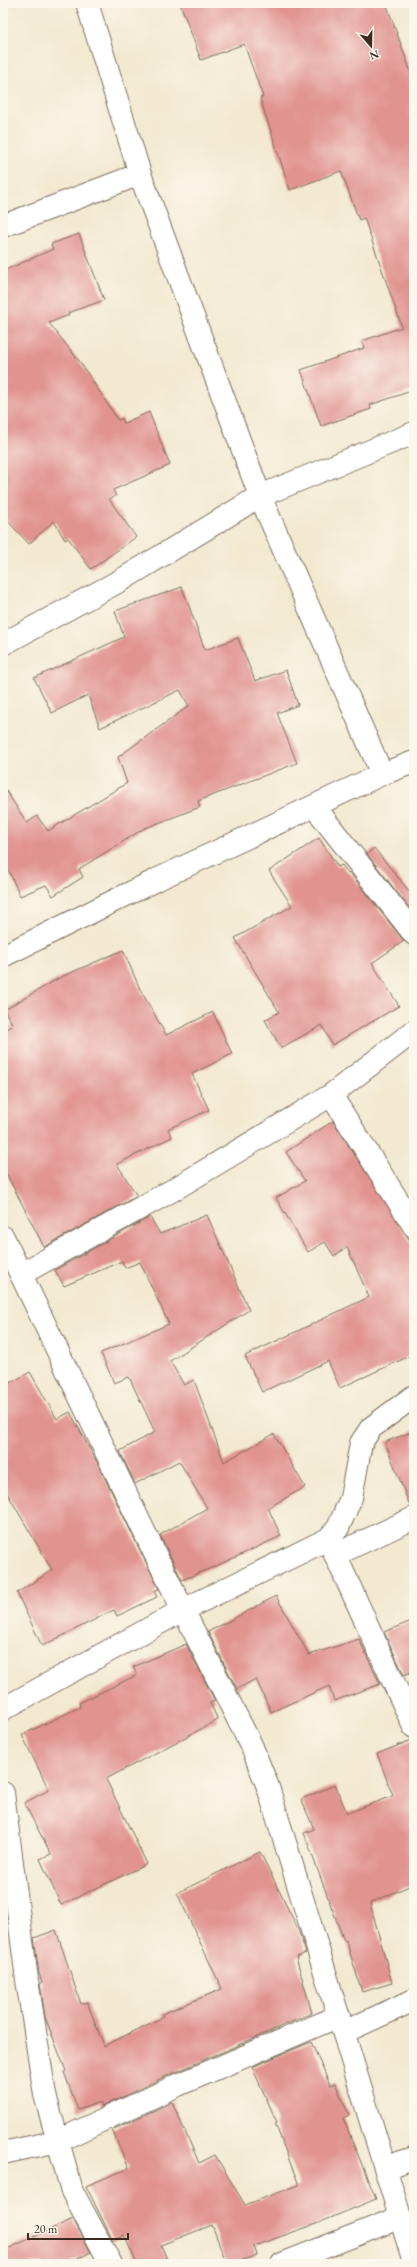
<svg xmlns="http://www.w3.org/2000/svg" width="417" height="2267" font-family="'EB Garamond',serif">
	<rect width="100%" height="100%" fill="#fbf7ec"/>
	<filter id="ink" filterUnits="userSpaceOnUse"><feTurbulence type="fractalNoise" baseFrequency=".025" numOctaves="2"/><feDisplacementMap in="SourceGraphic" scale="8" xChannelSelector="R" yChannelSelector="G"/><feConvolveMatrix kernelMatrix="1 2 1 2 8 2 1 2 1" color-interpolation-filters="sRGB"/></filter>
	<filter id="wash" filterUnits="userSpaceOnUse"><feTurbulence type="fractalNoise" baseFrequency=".012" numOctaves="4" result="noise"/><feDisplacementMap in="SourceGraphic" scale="16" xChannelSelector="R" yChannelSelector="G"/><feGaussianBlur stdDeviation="0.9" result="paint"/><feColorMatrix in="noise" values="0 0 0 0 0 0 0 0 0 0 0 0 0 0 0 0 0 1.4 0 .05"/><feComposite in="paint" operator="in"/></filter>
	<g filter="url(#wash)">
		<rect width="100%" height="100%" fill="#f2e9d0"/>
		<g id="blocks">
			<path fill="#e1938f" d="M180 3H386L414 81V390L370 405 371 409 321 426 301 370 364 348 362 341 402 327 364 218 359 220 341 171 290 190 260 98 263 97 244 44 201 60Z
				M79 234 104 300 68 313 69 315 49 323 80 362 118 420 122 418 124 423 149 412 170 465 113 490 116 496 109 499 136 537 91 569 68 538 65 540 54 521 29 544 3 516V271L53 249 51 244Z
				M182 587 205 650 238 638 255 681 286 670 298 705 277 713 297 763 198 801 200 807 143 829 79 869 83 877 53 896 46 885 20 896 3 858V786L27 823 37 816 48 831 127 783 118 757 189 706 180 690 100 728 88 695 52 713 34 678 124 637 115 611Z
				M319 838 338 867 342 865 348 873 349 872 404 941 372 963 399 1006 332 1045 322 1025 281 1048 265 1020 279 1012 235 938 292 906 269 871Z
				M374 848 414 897V914L367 854Z
				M123 950 140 989 166 1035 213 1012 232 1054 192 1074 209 1110 168 1129 172 1137 117 1164 137 1196 44 1247 3 1167V1031L13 1025 4 1010 61 977Z
				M333 1121 414 1247V1354L340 1388 328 1361 262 1392 245 1356 369 1297 347 1247 334 1256 325 1242 308 1252 276 1198 305 1181 286 1152Z
				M207 1215 249 1310 170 1361 184 1385 194 1380 224 1462 274 1434 305 1487 268 1508 281 1536 223 1563 182 1580 160 1535 207 1508 179 1461 135 1484 120 1451 155 1432 129 1377 114 1383 101 1353 169 1324 140 1262 125 1268 122 1261 64 1286 55 1270 150 1217 160 1234Z
				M30 1372 57 1419 70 1412 98 1464 159 1589 154 1591 157 1597 117 1616 114 1610 42 1646 17 1593 52 1570 3 1486V1387Z
				M414 1431V1506H410L385 1442Z
				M276 1596 309 1655 359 1639 380 1684 334 1701 329 1686 271 1712 256 1679 237 1689 208 1632Z
				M414 1620V1671L404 1675 384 1632Z
				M186 1644 215 1701 210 1703 218 1720 106 1779 147 1864 61 1905 40 1859 51 1854 24 1803 49 1790 22 1735 80 1707 79 1703 137 1675 133 1667Z
				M414 1739V1884L370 1903 392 1983 362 1992 346 1940 344 1941 304 1833 314 1829 301 1799 335 1785 347 1813 393 1796 377 1754Z
				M260 1852 298 1929 306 1953 296 1957 312 2013 162 2078 102 2107 100 2102 78 2110 64 2072 66 2071 45 2017 40 1984 42 1983 39 1973 34 1938 56 1930 81 2004 87 2002 104 2046 163 2017 162 2014 222 1989 177 1893Z
				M311 2042 330 2085 335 2083 349 2115 343 2118 376 2199 316 2224 254 2246 257 2255 232 2264H227L212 2225 161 2245 169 2264H137L124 2235 113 2241 86 2186 129 2168 112 2130 172 2102 199 2163 215 2155 245 2205 299 2185 284 2147 275 2123 277 2122 252 2067Z
				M73 2219 91 2252 68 2264H3V2251Z"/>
		</g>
	</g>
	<g filter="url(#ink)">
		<use href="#blocks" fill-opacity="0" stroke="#7b6d5c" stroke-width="1"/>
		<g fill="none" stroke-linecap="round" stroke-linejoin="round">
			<g stroke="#7b6d5c" stroke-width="24">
				<path id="minor" d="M87 3 140 174 260 496 382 774
					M3 226 140 174
					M3 644 123 579 260 496 414 433
					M314 806 414 934
					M3 956 156 880 382 774 414 762
					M331 1095 414 1226
					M3 1237 156 1556 252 1747 268 1787 414 2262
					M21 1274 173 1190 331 1095 414 1031
					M328 1539 414 1727
					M335 1555 414 1518
					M3 1709 183 1610 328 1539 338 1528 351 1498 361 1443 371 1428 414 1396
					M3 1793 27 1980 45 2095 72 2191 111 2264
					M344 2032 414 2000
					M3 2153 58 2141 178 2085 339 2016
					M386 2167 414 2158
					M282 2264 401 2217"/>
			</g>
			<use href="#minor" stroke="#fff" stroke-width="22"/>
		</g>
	</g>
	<rect width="417" height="2267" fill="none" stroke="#fbf7ec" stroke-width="16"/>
	<g transform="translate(371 46) rotate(160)" stroke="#fbf7ec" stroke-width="3" paint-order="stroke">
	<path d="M0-3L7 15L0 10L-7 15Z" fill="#3b2a1e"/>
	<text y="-6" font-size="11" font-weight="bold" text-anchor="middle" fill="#3b2a1e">N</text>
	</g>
	<path d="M28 2233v6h100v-6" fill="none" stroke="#3b2a1e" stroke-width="2"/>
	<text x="34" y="2233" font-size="12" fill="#3b2a1e" stroke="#fbf7ec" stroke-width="3" paint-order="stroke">20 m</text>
</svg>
